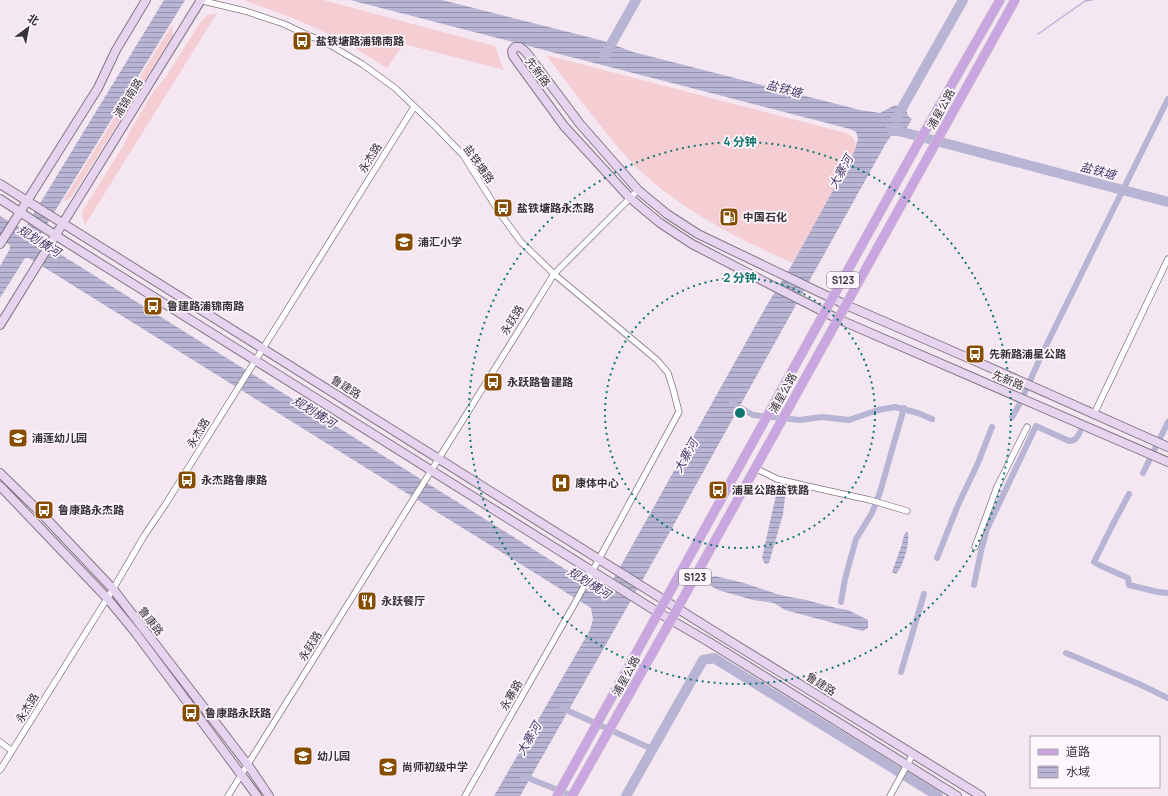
<svg xmlns="http://www.w3.org/2000/svg" width="1168" height="796" font-family="Manrope,'Noto Sans SC',sans-serif">
	<defs>
		<pattern id="water-rules" width="6" height="5" patternUnits="userSpaceOnUse"><rect width="6" height="5" fill="#b8b4d4"/><path d="M0 2.5h6" fill="none" stroke="#9793ad"/></pattern>
	</defs>
	<rect width="100%" height="100%" fill="#f4e7f2"/>
	<path fill="#f5ced4" d="M243 0H323L495 46 504 70 404 44 387 68 340 39 295 19Z
		M217 13 85 225 82 215 83 210 123 146 130 131 153 92 165 78 201 21 208 15Z
		M172 25 173 36 72 196 69 199 63 201Z
		M546 55 846 133C855 137 857 143 854 152L793 263C736 238 681 210 636 167 620 151 606 133 593 116 577 96 562 76 546 55Z"/>
	<path fill="url(#water-rules)" d="M164 0H185L39 237V241L605 594 767 305 793 263 854 152 858 139 856 132 850 129 350 0H442L604 41 633 52 860 110 880 113 895 105 906 109 908 116 912 119 902 136H891L886 143 672 528 520 796H494L590 630 593 619 591 608 29 258H25L0 298V266L10 249V245L0 239V216L21 228H25Z
		M783 484 786 490 783 514 769 563 765 564 762 558 776 495 779 488Z
		M907 531C911 538 905 559 901 566 900 568 898 571 896 574L892 572 902 544 904 535Z
		M715 576 744 583 780 595 806 600 836 608 848 610 868 620V628L863 631 785 610 774 603 753 600 718 590 709 585 706 579Z"/>
	<g fill="none" stroke-linecap="round" stroke-linejoin="round">
		<path stroke="#b8b4d4" stroke-width="1.5" d="M1038 34 1085 1 1092 0"/>
		<path stroke="#b8b4d4" stroke-width="6" d="M732 403 753 415 800 420 822 417 849 420 878 410 895 407 918 413 932 419
			M1012 417 1019 405 1043 352 1102 232 1168 99
			M1143 473 1168 422
			M1129 494 1112 526 1094 562 1101 566 1128 578 1129 585 1158 592 1168 593
			M937 558 958 505 978 463 992 427
			M974 585 981 551 987 529 1036 426 1069 441C1075 441 1077 438 1080 432
			M841 602 845 579 856 539 872 513 880 492 904 408
			M1066 653 1139 684 1168 698
			M901 672 924 594
			M562 708 652 749
			M523 776 573 796"/>
		<path stroke="#b8b4d4" stroke-width="10" d="M605 55 636 0
			M896 118 897 117 963 0
			M891 129 1168 202
			M626 796 703 660 714 658 938 796"/>
		<g stroke="#837882" stroke-width="7">
			<path id="street" d="M199 0 245 11 284 24 305 34 325 42 362 64 395 88 436 127 463 155 499 212 521 242 554 274 657 360 668 373 673 389 679 412 575 603 465 796
				M1094 414 1168 259
				M755 468 777 479 807 486 870 500 907 511
				M975 547 997 487 1027 427
				M0 742 12 751
				M0 770 113 589 144 536 165 505 414 107
				M228 796 554 274 638 190
				M890 796 913 754"/>
		</g>
		<g stroke="#837882" stroke-width="10">
			<path id="secondary" d="M0 184 715 632 981 796
				M0 199 66 242 592 571 659 613 709 642 957 796
				M0 244 98 88 116 50 146 0
				M0 325 201 0
				M1168 447 973 360 846 305 698 234 667 214 638 190 580 124 526 52 520 47H515L512 51 513 56 564 126 630 198 660 223 692 244 773 286 838 319 1168 462
				M0 473 41 513 113 589 248 765 269 796
				M0 486 107 598 135 632 194 711 257 796"/>
		</g>
		<g stroke="#cfcecf" stroke-width="10">
			<path id="primary" d="M557 796 916 147 1000 0
				M572 796 671 620 1015 0"/>
		</g>
		<use href="#street" stroke="#fff" stroke-width="5.5"/>
		<use href="#secondary" stroke="#e5d3f0" stroke-width="8"/>
		<use href="#primary" stroke="#caa6e0" stroke-width="9"/>
	</g>
	<g fill="none" stroke="#0f766e" stroke-width="2" stroke-dasharray="2 4">
		<circle cx="740" cy="413" r="135"/>
		<circle cx="740" cy="413" r="271"/>
	</g>
	<defs>
		<g id="bus-square" transform="scale(1)"><rect x="-9" y="-9" width="18" height="18" rx="4" fill="#864d00" stroke="#fef6fd"/><path d="M-5-6H5V4H4V6H2V4H-2V6H-4V4H-5ZM-3.5-4V0h7V-4ZM-3.5 1.2v1.5H-2V1.2ZM2 1.2v1.5H3.5V1.2Z" fill="#fff"/></g>
		<g id="fuel-square" transform="scale(1)"><rect x="-9" y="-9" width="18" height="18" rx="4" fill="#864d00" stroke="#fef6fd"/><path d="M-5.5-6h7V0h2V4h1.3V-2.5L3-4.5l.8-.8L6-3V5H2.5V1h-1V6h-7ZM-4.2-4.7v3.2H.2V-4.7Z" fill="#fff"/></g>
		<g id="school-square" transform="scale(1)"><rect x="-9" y="-9" width="18" height="18" rx="4" fill="#864d00" stroke="#fef6fd"/><path d="M0-5L7-2L0 1L-7-2ZM-4 1L0 2.5L4 1V4Q0 6-4 4Z" fill="#fff"/></g>
		<g id="hospital-square" transform="scale(1)"><rect x="-9" y="-9" width="18" height="18" rx="4" fill="#864d00" stroke="#fef6fd"/><path d="M-5-5h3v3.5h4V-5h3V5h-3V1.5h-4V5h-3Z" fill="#fff"/></g>
		<g id="restaurant-square" transform="scale(1)"><rect x="-9" y="-9" width="18" height="18" rx="4" fill="#864d00" stroke="#fef6fd"/><path d="M-5-6h1v4h1v-4h1v4h1v-4h1v5L-1.5 .5V6h-2V.5L-5-1ZM5-6V6H3V1.5H1.5Q1.5-4 5-6Z" fill="#fff"/></g>
	</defs>
	<g fill-rule="evenodd">
		<use href="#bus-square" x="302" y="41"/>
		<use href="#bus-square" x="503" y="208"/>
		<use href="#fuel-square" x="729" y="217"/>
		<use href="#school-square" x="404" y="242"/>
		<use href="#bus-square" x="153" y="306"/>
		<use href="#bus-square" x="975" y="354"/>
		<use href="#bus-square" x="493" y="382"/>
		<use href="#school-square" x="18" y="438"/>
		<use href="#bus-square" x="187" y="480"/>
		<use href="#hospital-square" x="561" y="483"/>
		<use href="#bus-square" x="718" y="490"/>
		<use href="#bus-square" x="44" y="510"/>
		<use href="#restaurant-square" x="367" y="601"/>
		<use href="#bus-square" x="191" y="713"/>
		<use href="#school-square" x="303" y="756"/>
		<use href="#school-square" x="388" y="767"/>
	</g>
	<g text-anchor="middle" stroke-width="3.5" stroke-linejoin="round" paint-order="stroke">
		<g fill="#fef6fd" stroke="#736e72" stroke-width="1">
			<rect x="827" y="272" width="32" height="16" rx="3"/>
			<rect x="679" y="569" width="32" height="16" rx="3"/>
		</g>
		<g font-size="10" font-weight="bold" fill="#383337">
			<text x="843" y="284">S123</text>
			<text x="695" y="581">S123</text>
		</g>
		<g font-size="11" font-weight="bold" fill="#383337" stroke="#fef6fd" text-anchor="start">
			<text x="316" y="45">盐铁塘路浦锦南路</text>
			<text x="517" y="212">盐铁塘路永杰路</text>
			<text x="743" y="221">中国石化</text>
			<text x="418" y="246">浦汇小学</text>
			<text x="167" y="310">鲁建路浦锦南路</text>
			<text x="989" y="358">先新路浦星公路</text>
			<text x="507" y="386">永跃路鲁建路</text>
			<text x="32" y="442">浦莲幼儿园</text>
			<text x="201" y="484">永杰路鲁康路</text>
			<text x="575" y="487">康体中心</text>
			<text x="732" y="494">浦星公路盐铁路</text>
			<text x="58" y="514">鲁康路永杰路</text>
			<text x="381" y="605">永跃餐厅</text>
			<text x="205" y="717">鲁康路永跃路</text>
			<text x="317" y="760">幼儿园</text>
			<text x="402" y="771">尚师初级中学</text>
		</g>
		<g font-size="11" fill="#383337" stroke="#fef6fd">
			<text transform="translate(538 72) rotate(54)" y="4">先新路</text>
			<text transform="translate(128 98) rotate(-58)" y="4">浦锦南路</text>
			<text transform="translate(941 109) rotate(-61)" y="4">浦星公路</text>
			<text transform="translate(370 158) rotate(-58)" y="4">永杰路</text>
			<text transform="translate(479 164) rotate(55)" y="4">盐铁塘路</text>
			<text transform="translate(512 320) rotate(-58)" y="4">永跃路</text>
			<text transform="translate(1008 380) rotate(23)" y="4">先新路</text>
			<text transform="translate(346 387) rotate(32)" y="4">鲁建路</text>
			<text transform="translate(783 393) rotate(-61)" y="4">浦星公路</text>
			<text transform="translate(198 433) rotate(-58)" y="4">永杰路</text>
			<text transform="translate(151 621) rotate(52)" y="4">鲁康路</text>
			<text transform="translate(310 646) rotate(-58)" y="4">永跃路</text>
			<text transform="translate(626 676) rotate(-61)" y="4">浦星公路</text>
			<text transform="translate(821 684) rotate(32)" y="4">鲁建路</text>
			<text transform="translate(511 695) rotate(-60)" y="4">永寨路</text>
			<text transform="translate(27 708) rotate(-58)" y="4">永杰路</text>
		</g>
		<g font-size="12" font-style="italic" fill="#443b68" stroke="#fef6fd">
			<text transform="translate(784 89) rotate(15)" y="4">盐铁塘</text>
			<text transform="translate(1098 171) rotate(15)" y="4">盐铁塘</text>
			<text transform="translate(841 172) rotate(-61)" y="4">大寨河</text>
			<text transform="translate(39 241) rotate(32)" y="4">规划横河</text>
			<text transform="translate(314 412) rotate(32)" y="4">规划横河</text>
			<text transform="translate(686 456) rotate(-61)" y="4">大寨河</text>
			<text transform="translate(589 583) rotate(32)" y="4">规划横河</text>
			<text transform="translate(529 739) rotate(-60)" y="4">大寨河</text>
		</g>
	</g>
	<circle cx="740" cy="413" r="6" fill="#0f766e" stroke="#fef6fd" stroke-width="2"/>
	<g font-size="12" text-anchor="middle" font-weight="bold" fill="#0f766e" stroke="#fef6fd" stroke-width="3.5" stroke-linejoin="round" paint-order="stroke">
		<text x="740" y="146">4 分钟</text>
		<text x="740" y="282">2 分钟</text>
	</g>
	<rect x="1030" y="736" width="130" height="52" fill="#fef6fd" stroke="#afa8ae"/>
	<rect x="1038" y="749" width="20" height="6" fill="#caa6e0" stroke="#afa8ae"/>
	<text x="1066" y="756" font-size="12" fill="#383337">道路</text>
	<rect x="1038" y="766" width="20" height="12" fill="url(#water-rules)" stroke="#afa8ae"/>
	<text x="1066" y="776" font-size="12" fill="#383337">水域</text>
	<g transform="translate(28 28) rotate(32)" stroke="#fef6fd" stroke-width="3" paint-order="stroke">
	<path d="M0-3L7 15L0 10L-7 15Z" fill="#383337"/>
	<text y="-6" font-size="11" font-weight="bold" text-anchor="middle" fill="#383337">北</text>
	</g>
</svg>
